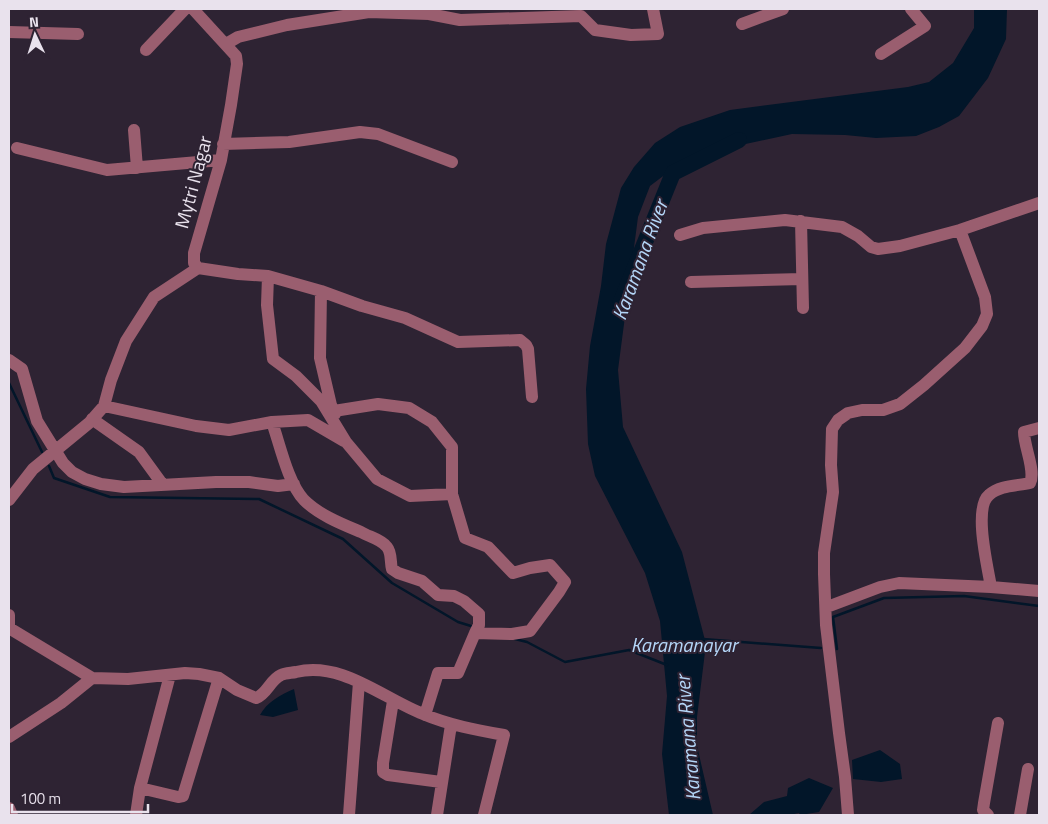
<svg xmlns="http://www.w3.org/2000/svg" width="1048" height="824" font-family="'Titillium Web',sans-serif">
	<rect width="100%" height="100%" fill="#2e2333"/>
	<path fill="#021629" d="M974 9H1007L1006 39 988 78 959 116 939 127 916 136 876 138 845 135 792 134 727 148 683 161 650 186 638 217 618 370 623 427 682 552 706 644 697 717V746L713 815H669L662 754 667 696 660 621 645 573 595 476 588 444 586 389 590 346 601 286 606 244 621 188 634 167 655 143 680 127 730 110 908 87 929 82 953 63 974 28Z
		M294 689 298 710 273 717 260 715C267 702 280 695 294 689Z
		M880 750 900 764 902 779 881 782 853 779 852 760Z
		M809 778 833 788 819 812 800 815 799 813 789 815H749L764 802 787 796 788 788Z"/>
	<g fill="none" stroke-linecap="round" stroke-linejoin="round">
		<path stroke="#021629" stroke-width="2.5" d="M9 383 42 452
			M49 466 54 478 110 497 259 499 343 539 392 583 458 622 471 626
			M515 639 527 642 565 662 629 650 667 665
			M703 639 821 648
			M837 649 833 617 884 598 964 596 1039 606"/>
		<path stroke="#021629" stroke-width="16" d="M620 304 673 173 739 140"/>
		<path stroke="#9a5e6f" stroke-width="12" d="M193 9 236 56 237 64 231 105 221 160 194 253V263L198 268
			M742 24 783 9
			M9 32 78 34
			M226 44 238 37 287 25 369 12 429 14 460 20 581 16 595 30 631 35 658 34 653 9
			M146 50 185 9
			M881 54 925 26 911 9
			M134 130 137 168
			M223 144 289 142 360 132 378 134 452 162
			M17 148 107 170 221 160
			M801 221 803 308
			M680 235 703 228 785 220 842 227 858 236 871 247 878 249 900 246 960 230 1039 203
			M268 276 267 305 273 359 296 376 321 401 346 442 377 479 410 496 452 494 465 538 488 547 513 573 530 568 550 565 565 582 559 592 530 631 512 634 475 633 458 673H438L425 715
			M691 282 802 279
			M321 291 320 358 331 405 335 414
			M9 360 22 369 37 421 63 463 72 472 85 479 101 484 124 487 216 482H249L278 486 294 484
			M104 406 196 426 229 430 272 422 308 420 344 441
			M334 411 378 404 409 408 432 422 452 447V494
			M92 419 139 452 163 485
			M272 422C280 445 288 483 304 500 319 515 342 524 361 532 369 537 381 539 387 547 392 553 390 562 392 569L398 573 422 581 438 595 454 596 464 601 479 614V625L475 633
			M9 500 33 469 89 423 104 406 111 380 126 341 154 297 198 268 238 274 268 276 321 291 362 306 405 318 458 342 520 340 526 345 528 349 532 397
			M991 587C988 568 973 508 989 495 1000 485 1017 486 1030 483 1036 471 1024 447 1024 432L1039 428
			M827 607 880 587 899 583 991 587 1039 591
			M9 615V628
			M9 628 92 678 128 679 185 673 199 674 219 678 237 690 256 698C267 694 270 680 281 675 285 673 291 673 296 672 342 661 382 698 423 714 449 725 476 730 504 735L484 815
			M393 701 383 763V772L388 775 441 782
			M9 737 61 703 92 678
			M140 788 178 797 183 796 219 678
			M9 808 12 815
			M136 815 140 788 170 675
			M349 815 359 682
			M437 815 451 725
			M848 815 845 777 839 733 826 625 824 574V553L833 492 831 465 832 429 838 420 848 413 862 410H883L900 404 924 385 965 348 982 326 987 314 985 297 960 230
			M988 815 983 810 984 803 998 723
			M1020 815 1028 769"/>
	</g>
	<g text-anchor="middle" stroke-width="4" stroke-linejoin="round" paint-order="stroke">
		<g font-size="19" fill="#e9e2ed" stroke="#2e2333">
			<text transform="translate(193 182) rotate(-75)" y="7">Mytri Nagar</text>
		</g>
		<g font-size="20" font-style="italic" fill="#b4d6f8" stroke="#2e2333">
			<text transform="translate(640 260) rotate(-70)" y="7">Karamana River</text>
			<text x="684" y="652">Karamanayar</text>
			<text transform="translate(688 738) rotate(-95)" y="7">Karamana River</text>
		</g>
	</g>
	<rect width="1048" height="824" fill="none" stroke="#e9e2ed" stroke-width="20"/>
	<g transform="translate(35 35) rotate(356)" stroke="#2e2333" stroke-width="4" paint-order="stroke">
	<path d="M0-4L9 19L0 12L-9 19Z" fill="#e9e2ed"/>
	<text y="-8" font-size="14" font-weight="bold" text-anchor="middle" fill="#e9e2ed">N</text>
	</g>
	<path d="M12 804v8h136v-8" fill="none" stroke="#e9e2ed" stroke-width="2.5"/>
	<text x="20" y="804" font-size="15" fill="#e9e2ed" stroke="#2e2333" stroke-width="4" paint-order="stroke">100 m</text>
</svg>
